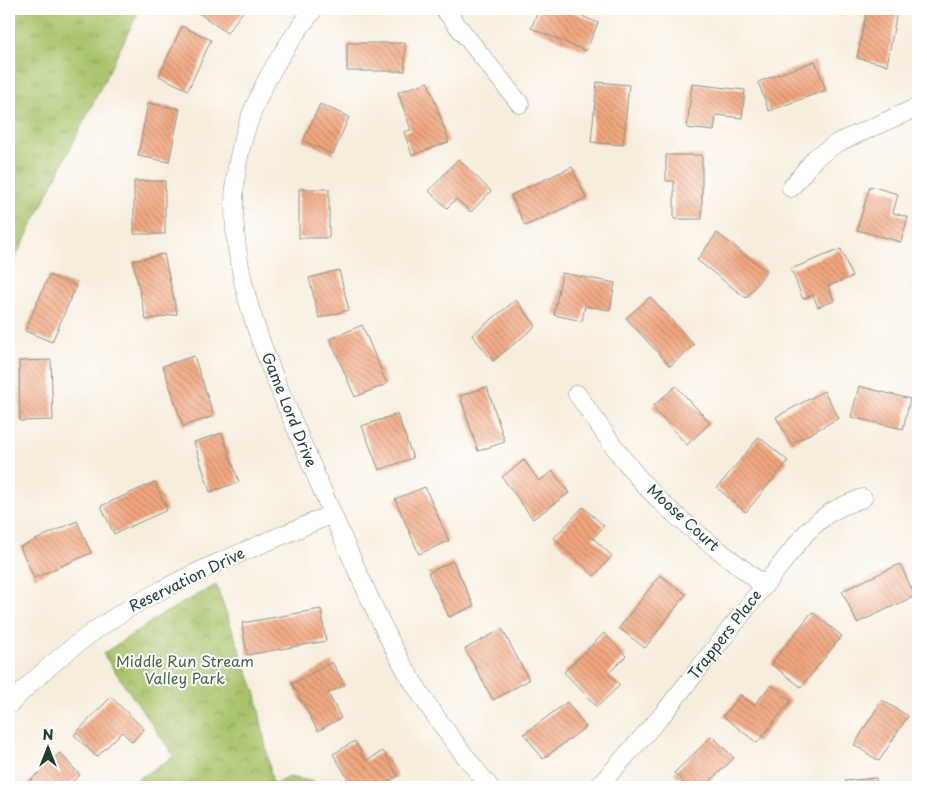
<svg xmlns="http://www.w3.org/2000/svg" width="927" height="796" font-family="'Playpen Sans',sans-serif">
	<defs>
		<pattern id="grass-tufts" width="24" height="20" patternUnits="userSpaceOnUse" patternTransform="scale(1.25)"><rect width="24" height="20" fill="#a9c369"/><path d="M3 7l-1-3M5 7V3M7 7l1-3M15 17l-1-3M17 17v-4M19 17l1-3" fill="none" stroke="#89a057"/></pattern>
		<pattern id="park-crowns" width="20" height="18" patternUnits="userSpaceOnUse" patternTransform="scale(1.25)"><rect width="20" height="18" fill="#a9c369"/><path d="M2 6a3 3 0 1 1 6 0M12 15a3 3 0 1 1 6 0" fill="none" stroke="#89a057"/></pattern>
		<pattern id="building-back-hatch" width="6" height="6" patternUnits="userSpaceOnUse" patternTransform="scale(1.25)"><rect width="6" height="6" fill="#f2a57d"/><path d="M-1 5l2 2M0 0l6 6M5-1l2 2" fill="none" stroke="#c38867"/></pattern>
	</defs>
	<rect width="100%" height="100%" fill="#fff"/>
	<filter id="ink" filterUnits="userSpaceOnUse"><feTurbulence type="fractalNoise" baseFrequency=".02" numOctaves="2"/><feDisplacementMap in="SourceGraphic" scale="10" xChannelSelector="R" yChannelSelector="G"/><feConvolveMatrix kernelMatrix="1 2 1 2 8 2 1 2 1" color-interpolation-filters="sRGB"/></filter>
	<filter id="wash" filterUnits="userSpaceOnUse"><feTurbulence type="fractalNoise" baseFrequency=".0096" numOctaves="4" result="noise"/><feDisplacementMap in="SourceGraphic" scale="20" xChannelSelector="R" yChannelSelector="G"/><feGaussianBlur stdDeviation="1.12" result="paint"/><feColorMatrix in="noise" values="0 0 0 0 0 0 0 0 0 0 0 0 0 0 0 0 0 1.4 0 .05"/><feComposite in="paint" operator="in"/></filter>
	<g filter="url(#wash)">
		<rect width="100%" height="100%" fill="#f7eddd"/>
		<path fill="url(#grass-tufts)" stroke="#64804e" d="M9 9H140L9 271Z"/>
		<path fill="url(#park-crowns)" stroke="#64804e" d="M216 585 256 695 273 785 289 777 315 782 319 787H126L174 756 103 654 161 615Z"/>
		<g id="blocks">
			<path fill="url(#building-back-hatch)" d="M193 9H242L244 10 227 33Z
				M539 9H566L598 23 586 51 531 28Z
				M828 9H846L842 16Z
				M867 9H885L897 11 887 65 857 58Z
				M182 26 211 40 188 90 159 76Z
				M347 43H405V71H347Z
				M815 61 826 90 769 111 758 82Z
				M428 82 449 142 412 155 404 132 411 130 398 92Z
				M597 82 629 85 623 145 591 142Z
				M692 84 745 90 742 118 716 115 714 131 687 128Z
				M148 103 180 109 169 162 138 156Z
				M320 104 349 117 333 154 303 141Z
				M666 155H702V219H674V181H666Z
				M458 159 491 191 471 212 456 199 447 208 429 191Z
				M572 167 586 198 525 226 511 195Z
				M134 181H165V234H134Z
				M870 186 898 194 893 213 908 217 901 242 857 230Z
				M299 189H329V238H299Z
				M717 233 767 271 746 298 697 260Z
				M841 249 852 277 828 286 834 301 818 307 813 295 803 299 791 269Z
				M164 254 177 314 146 320 133 261Z
				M339 270 349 310 319 318 309 278Z
				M562 273 615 283 610 310 585 306 582 321 554 315Z
				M49 275 76 286 52 342 25 331Z
				M650 297 694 345 670 366 626 318Z
				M516 300 536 326 493 361 472 335Z
				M362 325 387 384 355 397 330 339Z
				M194 356 214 416 183 426 163 366Z
				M51 360 53 420 20 421 19 361Z
				M676 386 710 423 687 445 652 407Z
				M859 386 910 399 903 429 851 417Z
				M487 387 505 442 478 451 460 396Z
				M824 391 839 418 791 444 776 417Z
				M397 414 413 458 379 470 362 426Z
				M222 433 239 482 210 492 194 442Z
				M759 437 788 461 746 512 717 488Z
				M524 460 539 481 553 471 569 493 533 519 502 477Z
				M155 482 167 510 114 534 101 506Z
				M425 487 449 541 419 554 395 499Z
				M583 507 604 526 593 538 612 556 594 576 554 538Z
				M77 521 91 553 34 578 20 547Z
				M453 561 474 606 449 617 428 573Z
				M900 564 915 596 857 623 842 591Z
				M660 575 686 594 645 648 619 628Z
				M321 609 326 641 247 655 242 623Z
				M812 612 842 636 801 687 771 664Z
				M502 629 529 680 493 700 465 649Z
				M604 633 626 656 608 674 620 685 597 707 564 672Z
				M332 662 345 685 328 693 341 718 318 731 292 684Z
				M771 685 791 701 757 743 723 716 741 695 754 705Z
				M111 697 144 729 132 742 122 732 97 757 74 735Z
				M882 700 908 716 879 761 854 745Z
				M567 702 586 727 543 759 524 734Z
				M712 736 734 758 704 787H689L674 773Z
				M355 741 366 761 383 751 398 776 378 787H353L333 754Z
				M60 753 80 775 66 787H23Z
				M876 778 877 787H846L845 781Z"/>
		</g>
	</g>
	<g filter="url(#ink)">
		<use href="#blocks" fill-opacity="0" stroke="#8b9588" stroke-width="1"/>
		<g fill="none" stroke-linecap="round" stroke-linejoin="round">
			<g stroke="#8b9588" stroke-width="19">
				<path id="street" d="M314 9C273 60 241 118 235 183 227 278 270 367 306 452 324 495 342 537 361 579 375 610 389 642 407 672 431 713 460 751 490 787
					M444 9 520 104
					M791 188 815 158 837 143 918 107
					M577 394C603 430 627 469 659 500 691 531 729 557 763 585
					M9 705C51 661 100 623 154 594 211 563 273 540 332 514
					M598 787 663 714 805 534C826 513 835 508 863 498"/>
			</g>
			<use href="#street" stroke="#fff" stroke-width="18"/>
		</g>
	</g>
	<g text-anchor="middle" stroke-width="4" stroke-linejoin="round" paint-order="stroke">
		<g font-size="15" fill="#1f3d34" stroke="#fff">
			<text transform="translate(289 410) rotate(68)" y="5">Game Lord Drive</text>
			<text transform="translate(683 518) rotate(42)" y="5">Moose Court</text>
			<text transform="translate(187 580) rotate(-26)" y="5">Reservation Drive</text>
			<text transform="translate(725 635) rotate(-52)" y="5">Trappers Place</text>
		</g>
		<g font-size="15" fill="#486544" stroke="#fff">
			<text x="185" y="667">Middle Run Stream<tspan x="185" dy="17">Valley Park</tspan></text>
		</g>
	</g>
	<rect width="927" height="796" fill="none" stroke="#fff" stroke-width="30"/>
	<g transform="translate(48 748)" stroke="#ffffff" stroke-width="4" paint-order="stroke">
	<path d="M0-4L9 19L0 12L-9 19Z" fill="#1f3d34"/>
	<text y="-8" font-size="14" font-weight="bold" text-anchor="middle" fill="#1f3d34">N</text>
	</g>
</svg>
